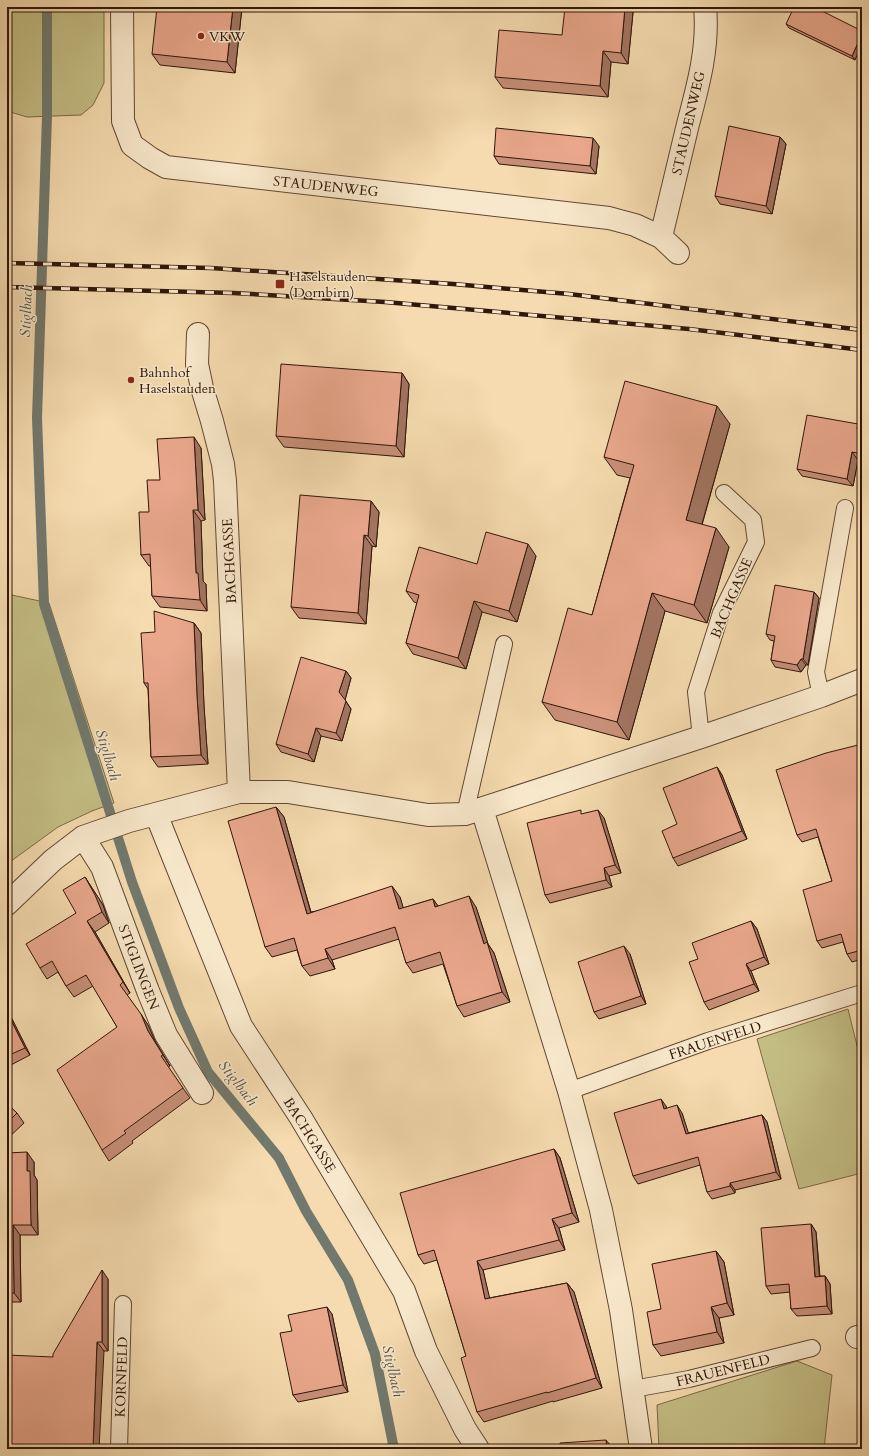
<svg xmlns="http://www.w3.org/2000/svg" width="869" height="1456" font-family="Cardo,serif">
	<rect width="100%" height="100%" fill="#f5dbaf"/>
	<filter id="stains"><feTurbulence type="fractalNoise" baseFrequency=".005" numOctaves="4"/><feColorMatrix values="0 0 0 0 .2 0 0 0 0 .09 0 0 0 0 .02 0 0 0 .5 -.17"/></filter>
	<radialGradient id="worn" r=".72"><stop offset=".6" stop-color="#630" stop-opacity="0"/><stop offset="1" stop-color="#630" stop-opacity=".3"/></radialGradient>
	<path fill="#c4be85" stroke="#7a6a48" d="M7 7H104V83L93 105 81 115 27 117 7 111Z
		M7 594 49 603 114 803 92 811 58 827 7 864Z
		M848 1009 862 1066V1173L799 1189 757 1039Z
		M797 1361 832 1375 824 1449H659L657 1405Z"/>
	<g fill="none" stroke-linecap="round" stroke-linejoin="round">
		<path stroke="#71796e" stroke-width="10" d="M47 7V116L37 418 44 604 132 882 179 1008 208 1072 279 1158 306 1211 348 1280 375 1354 394 1449"/>
		<g stroke="#614734" stroke-width="18">
			<path id="lane" d="M821 696 816 672 845 508
				M701 737 696 692 721 613 756 542 753 520 724 493
				M465 814 504 644
				M569 1091 708 1041 862 993
				M633 1389 689 1379 812 1348
				M119 1449 123 1304"/>
		</g>
		<g stroke="#614734" stroke-width="24">
			<path id="street" d="M122 7 123 121 132 145 150 158 166 167 609 218 635 225 661 237 678 253
				M661 237C670 200 679 162 688 124 698 86 709 47 705 7
				M198 334 197 364 202 388 212 421 223 464 225 481 239 792
				M482 809 569 1091 601 1210 621 1310 641 1449
				M156 814 241 1026 301 1118 404 1291 426 1351 465 1429 478 1449
				M83 837 102 867 148 991 166 1035 202 1093
				M7 904 53 860 83 837 129 821 239 792H288L428 815 465 814 701 737 821 696 862 680
				M857 1337 862 1336"/>
		</g>
		<use href="#lane" stroke="#f8e8cb" stroke-width="16"/>
		<use href="#street" stroke="#f8e8cb" stroke-width="22"/>
		<g stroke="#30160b" stroke-width="4.5">
			<path id="rail" d="M7 263 211 268 453 284 569 294 862 330
				M7 287 233 293 385 302 689 329 862 350"/>
		</g>
		<use href="#rail" stroke="#f8e8cb" stroke-width="3" stroke-dasharray="9" stroke-linecap="butt"/>
	</g>
	<path fill="#c89078" stroke="#30160b" d="M242 7 235 73 160 65 152 54Z
		M633 12 628 64 611 62 608 97 503 88 495 77 562 35Z
		M786 24 862 31 855 60 789 28Z
		M780 137 786 144 772 214 720 204 715 196Z
		M599 146 596 174 499 164 494 156Z
		M402 373 409 384 404 457 284 447 276 436Z
		M730 424 702 525 729 547 707 623 665 611 629 740 555 720 542 702 592 615 630 478 617 475 604 457Z
		M861 430H862V461L858 460 853 486 802 476 797 469Z
		M201 448 205 520 201 521 203 581 206 584 207 611 160 607 152 596 151 566H149L141 555 149 512Z
		M371 501 379 512 376 547 372 546 366 624 299 618 291 607Z
		M536 556 517 622 482 612 466 669 413 654 406 643 417 603 414 602 406 591 477 564Z
		M814 592 819 598 808 665H806L801 672 775 667 771 660 774 641 770 640 766 634Z
		M194 623 201 633 204 706 208 764 158 767 151 757 148 689 144 683 155 632Z
		M346 671 351 678 345 700 351 709 342 741 321 736 314 762 281 752 276 744Z
		M862 744V959L852 962 847 954 843 942 822 948 817 941 832 881 818 837 802 842 797 835Z
		M717 767 722 775 747 839 678 866 673 858 677 824Z
		M276 807 284 817 311 912 400 897 403 908 433 899 438 906 476 907 488 944 494 953 510 1002 464 1017 457 1006 443 964 413 973 406 963 399 939 332 960 335 969 310 976 302 966 297 950 272 957 265 947Z
		M583 814 604 818 621 873 609 876 612 887 550 903 545 895Z
		M85 877 92 888 103 905 109 923 95 932 130 993 127 995 148 1025 155 1041 170 1066 168 1067 190 1098 132 1141 133 1143 109 1161 102 1150 117 1027 93 986 74 997 66 986 58 972 47 979 40 968 76 913Z
		M751 921 757 929 769 964 751 971 759 991 709 1010 704 1002 698 959Z
		M630 954 646 1004 599 1019 594 1012Z
		M7 1009 30 1055 7 1067Z
		M7 1104 17 1113 24 1123 7 1139Z
		M666 1106V1109L682 1113 688 1133 762 1115 767 1122 781 1179 735 1190V1193L712 1199 707 1192 700 1165 638 1184 633 1176Z
		M554 1149 560 1158 579 1222 559 1228 565 1250 483 1270 489 1298 567 1283 574 1292 602 1388 553 1402V1401L484 1422 477 1412 466 1356 437 1260 424 1264 418 1255Z
		M7 1153 34 1162V1175L37 1180 38 1235H20L21 1302H7Z
		M811 1224 816 1232 820 1276H825L830 1284 832 1314 797 1316 791 1309 790 1292 771 1294 766 1286Z
		M716 1251 724 1262 734 1315 719 1318 724 1343 661 1356 653 1345 661 1309Z
		M108 1279V1351H104L53 1357Z
		M332 1314 348 1392 298 1402 293 1395 292 1331Z"/>
	<path fill="#a37562" stroke="#30160b" d="M233 7H242L235 73 227 62Z
		M625 7H629L633 12 628 64 621 53Z
		M862 34V44L855 60 852 56Z
		M603 51 611 62 608 97 600 86Z
		M780 137 786 144 772 214 766 206Z
		M593 138 599 146 596 174 590 166Z
		M402 373 409 384 404 457 396 446Z
		M717 406 730 424 698 538 686 520Z
		M858 424 862 430 857 429Z
		M194 437 201 448 205 520 198 510Z
		M852 452 858 460 853 486 847 479Z
		M371 501 379 512 376 547 368 536Z
		M193 510 201 521 203 581 206 584 207 611 200 600 196 573Z
		M716 528 729 547 707 623 694 605Z
		M364 535 372 546 366 624 358 613Z
		M528 544 536 556 517 622 509 611Z
		M814 592 819 598 808 665 803 659Z
		M652 593 665 611 629 740 617 722Z
		M474 601 482 612 466 669 458 658Z
		M194 623 201 633 204 706 208 764 201 755 197 696Z
		M801 659 806 665 801 672 797 665Z
		M346 671 351 678 345 700 351 709 342 741 336 733 339 692Z
		M316 728 321 736 314 762 308 754Z
		M717 767 722 775 747 839 742 831Z
		M276 807 284 817 314 924 307 914Z
		M598 810 604 818 621 873 615 865Z
		M858 836 862 841V850Z
		M604 868 609 876 612 887 606 880Z
		M85 877 92 888 103 905 109 923 102 912Z
		M392 886 400 897 407 920 399 909Z
		M469 896 476 907 488 944 494 953 510 1002 502 992 484 944Z
		M433 899 440 909 435 907Z
		M87 921 95 932 130 993 123 982Z
		M751 921 757 929 769 964 764 957Z
		M624 946 630 954 646 1004 641 996Z
		M325 949 332 960 335 969 328 958Z
		M746 964 751 971 759 991 754 984Z
		M7 1009 30 1055 25 1048 7 1012Z
		M141 1014 148 1025 155 1041 170 1066 148 1031Z
		M661 1099 666 1106 669 1117 664 1109Z
		M677 1105 682 1113 691 1141 686 1134Z
		M762 1115 767 1122 781 1179 776 1172Z
		M554 1149 560 1158 579 1222 572 1213Z
		M27 1152 34 1162V1175L37 1180 38 1235 31 1225 27 1171Z
		M730 1183 735 1190V1193L730 1186Z
		M552 1219 559 1228 565 1250 559 1240Z
		M811 1224 816 1232 820 1284 815 1277Z
		M13 1225 20 1235 21 1302 14 1293Z
		M716 1251 724 1262 734 1315 727 1303Z
		M477 1261 483 1270 492 1308 485 1299Z
		M102 1270 108 1279V1351L102 1342Z
		M825 1276 830 1284 832 1314 827 1306Z
		M567 1283 574 1292 602 1388 596 1378Z
		M327 1307 332 1314 348 1392 343 1385Z
		M711 1307 719 1318 724 1343 717 1332Z
		M97 1342 104 1351 99 1449H93Z
		M606 1440 612 1447V1449H607Z"/>
	<path fill="#e9a78c" stroke="#30160b" d="M157 7H233L227 62 152 54Z
		M565 7H625L621 53 603 51 600 86 495 77 499 30 562 35Z
		M794 7H814L862 31V34L852 56 786 24Z
		M729 126 780 137 766 206 715 196Z
		M496 128 593 138 590 166 494 156Z
		M281 364 402 373 396 446 276 436Z
		M625 381 717 406 686 520 716 528 694 605 652 593 617 722 542 702 568 608 592 615 634 465 604 457Z
		M807 415 858 424 857 429 862 430V454L852 452 847 479 797 469Z
		M194 437 198 510H193L196 573H198L200 600 152 596 150 554 141 555 139 512H149L147 480H160L157 439Z
		M300 495 371 501 368 536 364 535 358 613 291 607Z
		M486 532 528 544 509 611 474 601 458 658 406 643 419 595 406 591 419 547 477 564Z
		M775 585 814 592 803 659H801L797 665 771 660 775 636 766 634Z
		M154 611 194 623 197 696 201 755 151 757 148 683H144L141 633 155 632Z
		M301 657 346 671 339 692 346 701 336 733 316 728 308 754 276 744Z
		M862 744V834L858 836 862 850V950L847 954 841 934 817 941 803 890 832 881 816 829 797 835 776 770 826 753Z
		M717 767 742 831 673 858 662 831 677 824 663 788Z
		M276 807 307 914 392 886 399 909 433 899 435 907 469 896 484 944 487 942 502 992 457 1006 440 952 406 963 395 927 325 949 328 958 302 966 294 938 265 947 228 821Z
		M581 810V814L598 810 615 865 604 868 606 880 545 895 527 823Z
		M85 877 95 895 102 912 87 921 123 982 120 985 141 1014 148 1031 163 1055 161 1056 183 1088 124 1131 126 1133 102 1150 57 1070 117 1027 86 975 66 986 52 961 40 968 26 944 76 913 63 890Z
		M751 921 764 957 746 964 754 984 704 1002 689 962 698 959 692 943Z
		M624 946 641 996 594 1012 578 962Z
		M7 1012 25 1048 7 1056Z
		M661 1099 664 1109 677 1105 686 1134 762 1115 776 1172 730 1183V1186L707 1192 698 1157 633 1176 614 1113Z
		M7 1104 17 1113 7 1123Z
		M554 1149 572 1213 552 1219 559 1240 477 1261 485 1299 567 1283 596 1378 547 1393V1392L477 1412 461 1358 466 1356 434 1250 418 1255 400 1193Z
		M27 1152V1171H30L31 1225H13L14 1293H7V1153Z
		M811 1224 815 1277 825 1276 827 1306 791 1309 789 1284 766 1286 761 1228Z
		M716 1251 727 1303 711 1307 717 1332 653 1345 647 1312 661 1309 652 1264Z
		M102 1270V1342H97L93 1449H7V1355L53 1357V1354Z
		M327 1307 343 1385 293 1395 280 1333 292 1331 288 1315Z
		M606 1440 607 1449H560V1443Z"/>
	<g fill="#8f2418" stroke="#f8e8cb" stroke-width="1.5">
		<circle cx="201" cy="36" r="4"/>
		<rect x="275" y="279" width="10" height="10" rx="2"/>
		<circle cx="131" cy="380" r="4"/>
	</g>
	<g text-anchor="middle" stroke-width="3" stroke-linejoin="round" paint-order="stroke">
		<g font-size="14" fill="#30160b" stroke="#f8e8cb" text-anchor="start">
			<text x="209" y="41">VKW</text>
			<text x="289" y="281">Haselstauden<tspan x="289" dy="16">(Dornbirn)</tspan></text>
			<text x="139" y="377">Bahnhof<tspan x="139" dy="16">Haselstauden</tspan></text>
		</g>
		<g font-size="14" fill="#30160b" stroke="#f8e8cb">
			<text transform="translate(688 123) rotate(-77)" y="5">STAUDENWEG</text>
			<text transform="translate(326 186) rotate(6)" y="5">STAUDENWEG</text>
			<text transform="translate(229 561) rotate(-93)" y="5">BACHGASSE</text>
			<text transform="translate(731 598) rotate(-67)" y="5">BACHGASSE</text>
			<text transform="translate(139 967) rotate(69)" y="5">STIGLINGEN</text>
			<text transform="translate(715 1040) rotate(-18)" y="5">FRAUENFELD</text>
			<text transform="translate(310 1135) rotate(58)" y="5">BACHGASSE</text>
			<text transform="translate(723 1370) rotate(-14)" y="5">FRAUENFELD</text>
			<text transform="translate(121 1377) rotate(-88)" y="5">KORNFELD</text>
		</g>
		<g font-size="15" font-style="italic" fill="#565045" stroke="#f8e8cb">
			<text transform="translate(26 311) rotate(-88)" y="5">Stiglbach</text>
			<text transform="translate(108 755) rotate(73)" y="5">Stiglbach</text>
			<text transform="translate(238 1083) rotate(52)" y="5">Stiglbach</text>
			<text transform="translate(393 1371) rotate(77)" y="5">Stiglbach</text>
		</g>
	</g>
	<rect width="869" height="1456" fill="none" stroke="#f5dbaf" stroke-width="24"/>
	<rect x="8" y="8" width="853" height="1440" fill="none" stroke="#30160b" stroke-width="2"/>
	<rect x="12" y="12" width="845" height="1432" fill="none" stroke="#30160b"/>
	<rect width="100%" height="100%" filter="url(#stains)"/>
	<rect width="100%" height="100%" fill="url(#worn)"/>
</svg>
